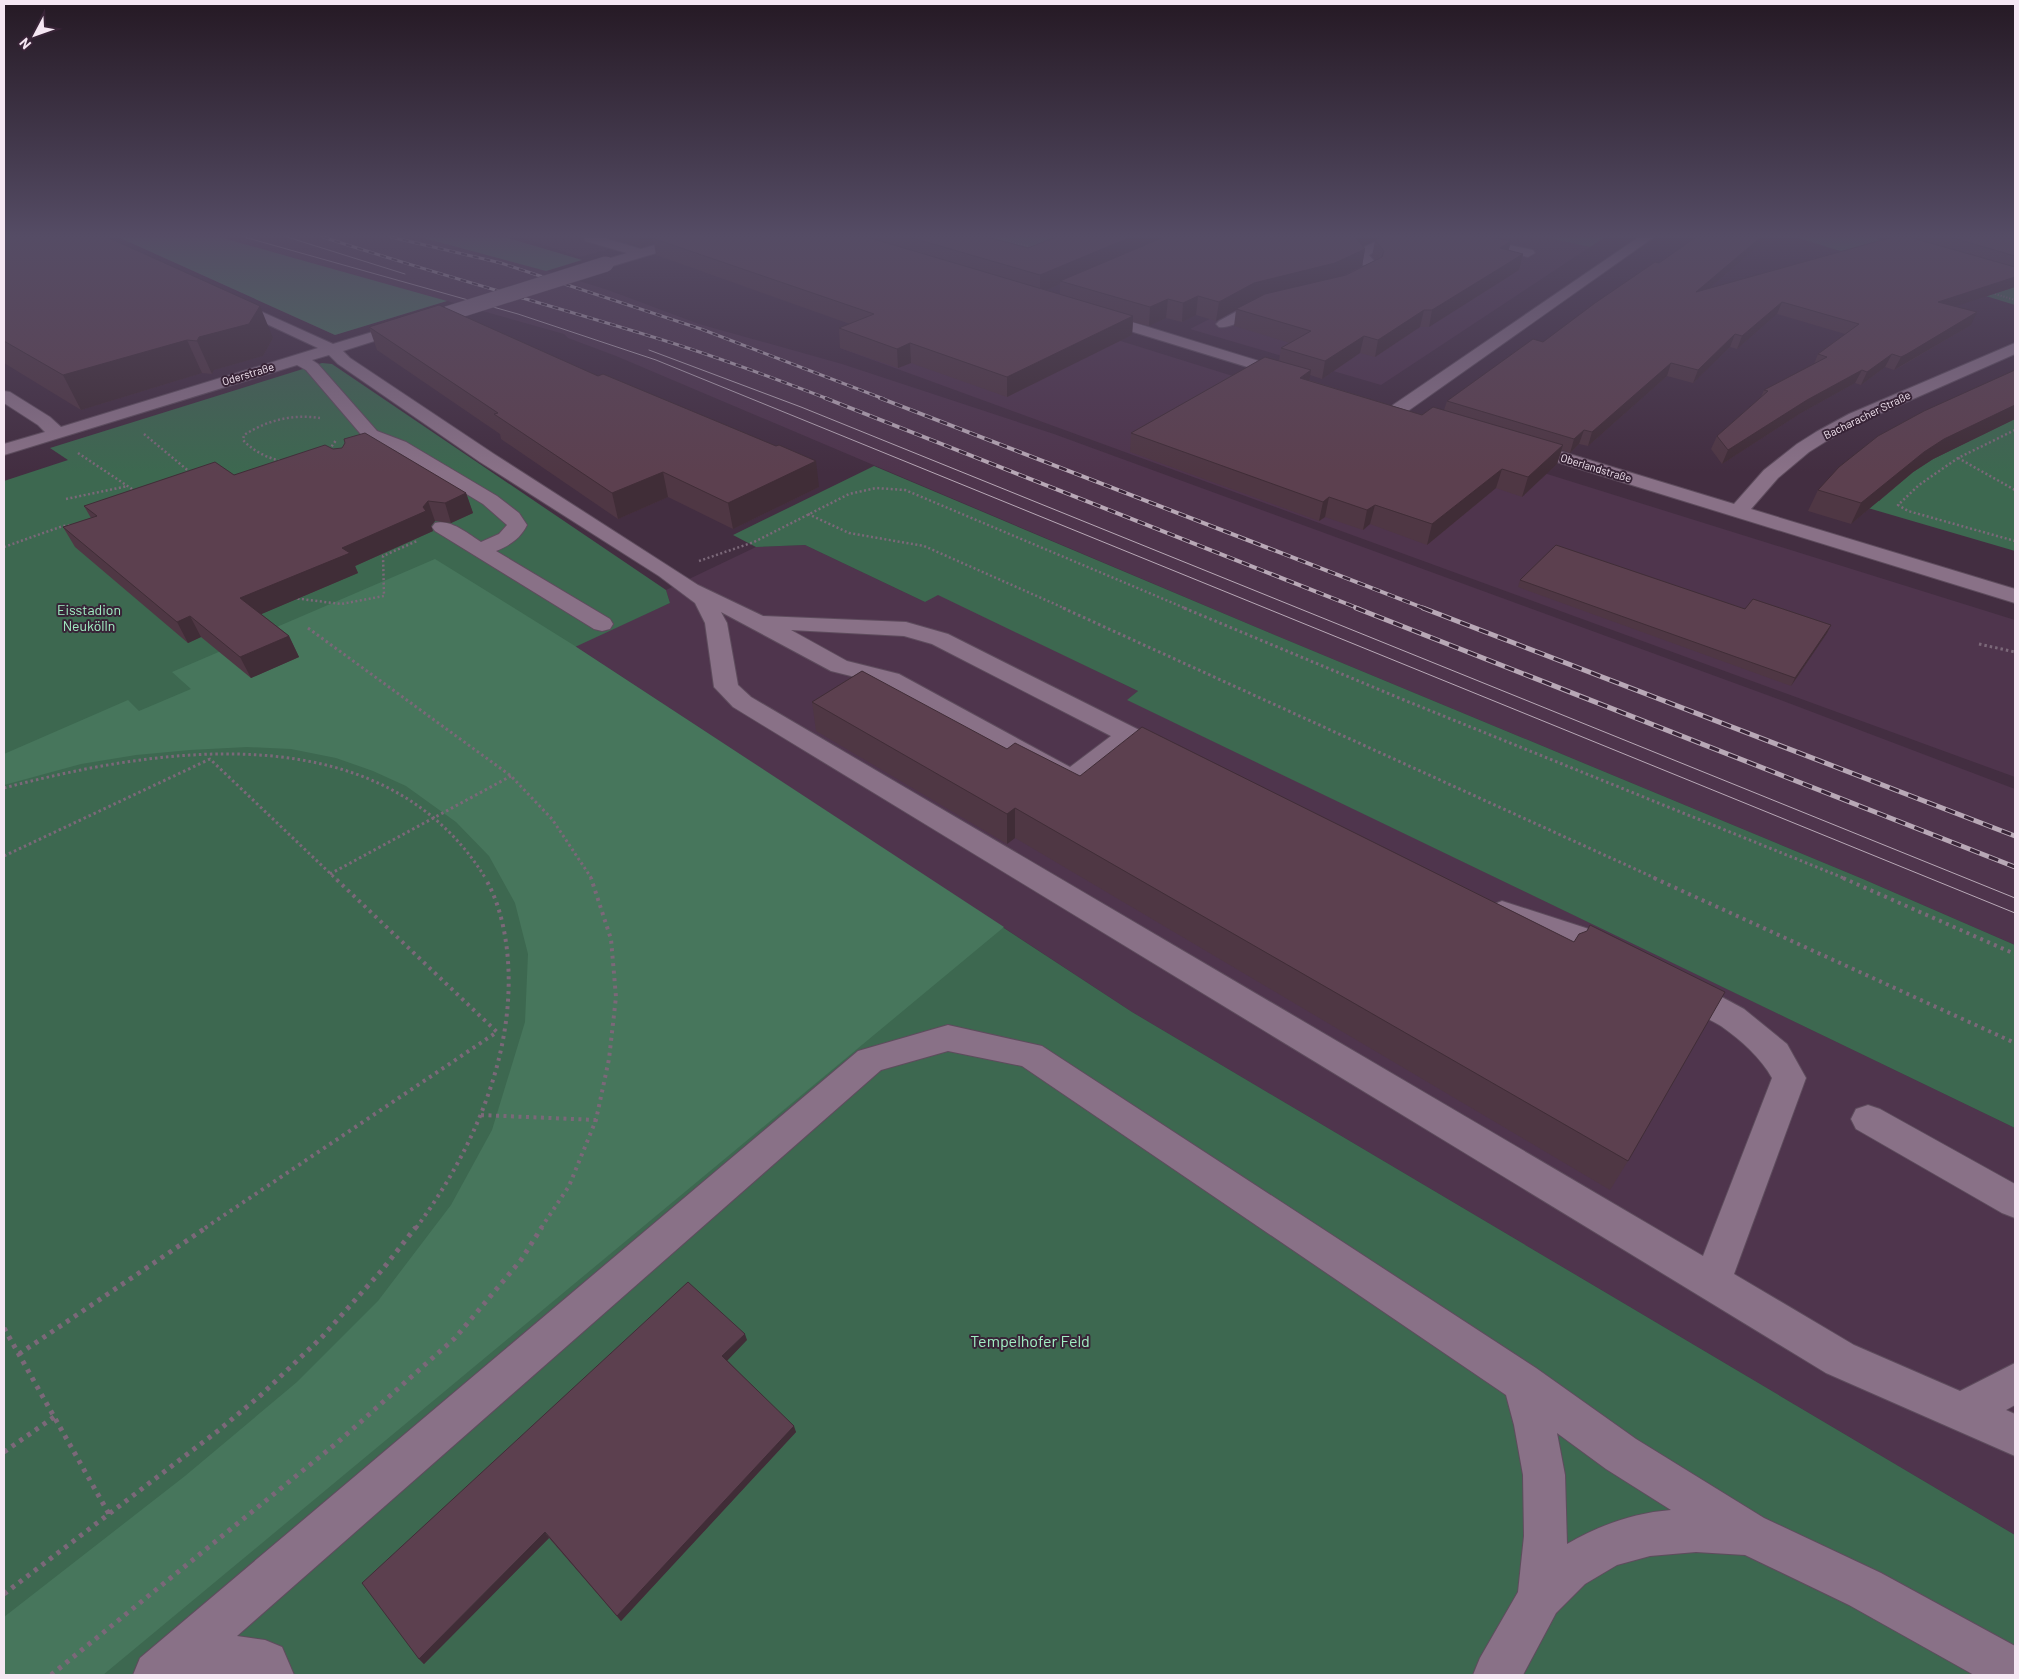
<svg xmlns="http://www.w3.org/2000/svg" width="2019" height="1679" font-family="Barlow,sans-serif">
	<rect width="100%" height="100%" fill="#432e41"/>
	<path fill="#4f354d" d="M118 237H505L582 260 547 271 608 290 699 324 842 364 1054 434 1778 699 2015 789V945L1863 879 1270 633 616 356 568 338 564 334 447 301 335 335Z
		M520 237H653L580 257Z
		M1370 237H1544L1590 247 1381 385 1190 329Z
		M970 294 2015 620V777L840 348Z
		M805 545 925 602 938 594 1138 691 1128 700 2015 1128V1535L1132 1012 575 646 670 603 666 590 756 547Z"/>
	<path fill="#3d6850" d="M929 237H1096L1028 264Z
		M1544 237H1605L1590 247Z
		M1795 237H1871L2015 279V305Z
		M322 363 332 364 666 590 670 603 575 647 1132 1012 2015 1535V1675H4V481L68 460 50 448Z
		M2015 418V551L1868 508 1874 500 1879 501 1913 472 1933 459Z
		M874 466 1270 633 1863 879 2015 945V1128L1127 700 1138 691 938 595 925 602 805 545 756 547 733 535Z"/>
	<path fill="#47765c" d="M118 237H219L447 301 335 335Z
		M420 237H505L582 260 546 271Z
		M435 559 575 646 1004 927 103 1675H4V1617L185 1476 297 1382 378 1301 451 1205 492 1130 525 1022 528 954 515 903 489 856 456 822 406 786 373 771 336 758 291 749 247 747 190 750 136 755 81 764 4 785V754L128 700 139 711 191 689 172 672Z"/>
	<g fill="none" stroke-linecap="round" stroke-linejoin="round">
		<g stroke="#5e4c5d" stroke-width="2">
			<path id="minor" d="M584 237H601L641 249 682 237H702L700 240 606 268 599 264 601 261 627 253 585 241Z
				M1385 237H1402L1369 255 1380 268 1378 271 1349 286H1339L1337 283 1339 280 1365 267 1354 254 1356 251Z
				M1447 237H1471L1533 250 1535 253 1528 257 1449 240Z
				M1639 237H1654L1405 413 1399 414 1393 413 1390 409 1393 405Z
				M231 298 333 344 402 323H412L415 326 412 329 343 351 350 358 494 454 698 585 763 616 906 622 948 634 1173 747 1177 753 1173 759C1157 763 1145 753 1131 746L1081 785 1072 787 1063 785 883 684 831 671 721 612 727 623 738 685 751 697 1703 1256 1772 1078C1761 1058 1741 1040 1721 1026 1704 1015 1677 1008 1667 990L1672 982 1683 978 1694 982 1744 1009 1787 1044 1806 1078 1734 1274 1854 1345 1960 1391 2015 1363V1405L2006 1410 2015 1414V1456L1826 1373 733 707 714 687 705 623 695 603 659 576 480 462 338 364 329 355 312 360 318 364 377 431 406 442 497 496 519 513 527 525C520 539 510 545 496 551L610 619 613 624 610 629 602 631 594 629 435 531 432 527 435 523C451 519 468 534 481 542L499 534 507 525 483 504 394 450 365 439 306 370 297 365 4 455V444L45 432 38 425 4 403V391L10 392 50 417 61 427 318 348 226 305 224 302 226 299ZM791 630 904 636 932 644 1111 736 1070 767 899 674 847 661Z
				M1269 299 1274 300 1276 303 1274 306C1258 310 1232 330 1219 327L1216 324 1219 321 1252 303Z
				M1096 311 1295 372 1297 375 1295 378H1283L1091 319 1088 316 1091 313Z
				M2015 343V354L1861 422 1828 440 1809 452 1778 478 1751 509 2015 589V603L1518 450 1515 446 1518 442 1524 441 1530 442 1734 504 1764 470 1797 444 1816 432 1849 414Z
				M1502 901 1595 931 1622 945 1626 953 1622 961 1611 964 1600 961 1573 947 1492 919 1487 912 1492 905Z
				M948 1025 1042 1046 1536 1368 1636 1439 1764 1518 1881 1573 2015 1646V1675H1974L1849 1605 1745 1555 1696 1552 1650 1556 1617 1565 1585 1584 1556 1613 1523 1675H1473L1480 1658 1518 1592 1524 1536 1523 1475 1514 1425 1506 1395 1022 1066 948 1051 881 1070 237 1636 265 1640 282 1647 294 1675H133L140 1658 858 1051ZM1557 1433 1606 1469 1671 1510C1633 1513 1600 1525 1567 1544L1565 1475Z
				M1868 1105 1880 1109 2015 1184V1218L2002 1213 1856 1129 1851 1119 1856 1109Z"/>
		</g>
		<path stroke="#7b6879" stroke-width="2" stroke-dasharray="1 2" stroke-linecap="butt" d="M995 237 1034 248
			M1595 237 1601 238
			M1992 293 2015 300"/>
		<path stroke="#7b6879" stroke-width="2.5" stroke-dasharray="2 2.5" stroke-linecap="butt" d="M2015 430 1958 458 1919 485 1898 505 1908 511 2015 541
			M144 434 191 473
			M329 450 337 439
			M78 453 135 491
			M1958 458 2015 490
			M280 461C266 457 253 451 243 440L244 435C268 420 292 414 320 418
			M66 499 128 486
			M808 514 849 533 924 546 1066 609
			M4 547 63 526 73 525
			M699 561 754 542 849 494 876 488 905 490 1187 609
			M293 598 341 604 384 596 383 556 417 541"/>
		<path stroke="#7b6879" stroke-width="3" stroke-dasharray="2.5 3" stroke-linecap="butt" d="M1063 608 1657 879
			M1184 608 1404 700 1846 879
			M308 628 511 776 552 819 592 879
			M1979 644 2015 652
			M4 788C163 746 384 713 486 879
			M4 856 210 759 336 879
			M330 874 511 776"/>
		<path stroke="#7b6879" stroke-width="4" stroke-dasharray="3 4.5" stroke-linecap="butt" d="M1654 878 2015 1043
			M1843 878 2015 954
			M481 1115 596 1120
			M205 1228 497 1032 335 878
			M416 1228C474 1150 518 1049 507 950 504 925 498 900 485 878
			M541 1228 569 1186 596 1120 609 1059 616 997 611 939 591 878"/>
		<path stroke="#7b6879" stroke-width="5" stroke-dasharray="4 5.5" stroke-linecap="butt" d="M4 1328 109 1514
			M19 1354 207 1227
			M4 1452 54 1417
			M4 1594 219 1430 261 1395 322 1337 382 1270 416 1227
			M51 1675 338 1442 455 1338 521 1260 542 1227"/>
		<use href="#minor" fill="#897187" fill-rule="evenodd"/>
		<path stroke="#b8a8b6" stroke-width="1" d="M244 237 518 314 656 360 2015 913
			M287 237 405 274
			M649 350 801 407 2015 898"/>
		<g stroke="#b8a8b6" stroke-width="3">
			<path id="rail-far2" d="M323 237C432 273 543 303 653 337 712 355 771 377 828 399
				M391 237 501 263 701 329 884 399"/>
		</g>
		<g stroke="#b8a8b6" stroke-width="4">
			<path id="rail-far1" d="M825 398 1360 609
				M880 398 1426 609"/>
		</g>
		<g stroke="#b8a8b6" stroke-width="5">
			<path id="rail" d="M1356 608 2015 867
				M1423 608 2015 836"/>
		</g>
		<use href="#rail-far2" stroke="#382437" stroke-width="2" stroke-dasharray="6" stroke-linecap="butt"/>
		<use href="#rail-far1" stroke="#382437" stroke-width="2.5" stroke-dasharray="8" stroke-linecap="butt"/>
		<use href="#rail" stroke="#382437" stroke-width="3" stroke-dasharray="10" stroke-linecap="butt"/>
		<g stroke="#5e4c5d" stroke-width="16" stroke-linecap="butt">
			<path id="minor-bridge" d="M447 314 606 264"/>
		</g>
		<use href="#minor-bridge" stroke="#897187" stroke-width="15"/>
	</g>
	<path fill="#4f3744" fill-rule="evenodd" d="M4 237 273 338 263 356 214 370 212 374 202 373 81 410 4 363Z
		M607 237H987L1028 248 1056 237 1511 241 1508 250 1523 254 1519 270 1429 327H1420L1375 357 1360 353 1322 379 1310 375 1309 380 1422 415 1444 410 1447 401 1543 342 1659 263 1769 237 1710 288 1917 239 1918 237H2015V287L1956 306 1971 325 1900 367 1894 370 1885 367 1861 385 1855 383 1801 413 1722 464 1711 449 1717 436 1761 397 1764 390 1814 364 1818 354 1845 334 1777 314 1737 349 1730 347 1693 383 1667 376 1588 446 1579 444 1570 453 1562 450 1557 464 1522 497 1496 488 1427 545 1370 524 1363 530 1325 517 1319 521 1130 452 1131 433 1279 361 1281 348 1290 343 1234 326 1236 310 1216 321 1196 315 1182 322 1166 318 1149 326 1133 322 1132 335 1007 397 911 363 898 368 840 348 839 328 850 324 656 255 654 243 641 247ZM1375 241 1372 256 1376 260 1345 275 1362 266 1365 249 1363 246ZM1060 284V294L1047 290Z
		M369 327 819 487 733 529 668 497 618 519 501 439 500 434 377 350Z
		M2015 370V419L1933 459 1913 472 1851 524 1808 511 1818 490Z
		M333 449 466 493 473 513 451 523 435 521 431 526 433 531 355 566 358 573 261 614 289 636 299 657 251 678 201 637 188 643 75 547 63 527 91 518 84 506 234 475Z
		M1520 580 1831 625 1827 633 1791 686 1518 587Z
		M862 671 1628 1161 1610 1190 1015 838 1007 844 816 731 812 702Z
		M747 1340 727 1360 796 1432 621 1621 549 1538 424 1664 419 1659Z"/>
	<path fill="#402d37" d="M639 237H676L652 238 653 243 641 247Z
		M1131 237H1170L1060 281V284L1040 293V275Z
		M1356 237H1384L1355 249H1365L1362 266 1332 281 1252 301 1216 321 1219 302 1254 283Z
		M1761 237H1769L1691 304 1696 292Z
		M1511 241 1507 257 1500 248Z
		M1523 254 1519 270 1429 327 1432 310Z
		M2015 277V287L1932 314 1938 302Z
		M1198 296 1196 315 1182 322 1183 303Z
		M1168 299 1166 318 1149 326 1150 307Z
		M1782 302 1777 314 1737 349 1742 336Z
		M260 306 273 338 263 356 214 370 212 374 197 341 199 337Z
		M1424 310 1420 327 1375 357 1378 340Z
		M1977 312 1971 325 1894 370 1901 357Z
		M1133 316 1132 335 1007 397V377Z
		M1735 334 1730 347 1693 383 1698 370Z
		M1364 336 1360 353 1322 379 1325 361Z
		M187 340 202 373 81 410 63 375Z
		M910 343 911 363 898 368 897 349Z
		M1892 354 1885 367 1861 385 1867 372Z
		M1671 363 1667 376 1588 446 1592 432Z
		M1311 370 1308 388 1300 378Z
		M1862 370 1855 383 1801 413 1722 464 1728 450 1807 400Z
		M2015 405V419L1933 459 1913 472 1851 524 1861 503 1924 452 1944 439Z
		M1584 430 1579 444 1570 453 1574 439Z
		M1563 445 1557 464 1522 497 1528 477Z
		M816 461 819 487 733 529 728 503Z
		M1502 469 1496 488 1427 545 1432 524Z
		M663 472 668 497 618 519 612 493Z
		M466 493 473 513 451 523 445 503Z
		M1329 497 1325 517 1319 521 1323 502Z
		M428 501 435 521 431 526 433 531 355 566 358 573 250 619 240 598 423 507Z
		M1375 505 1370 524 1363 530 1367 510Z
		M190 616 201 637 188 643 177 622Z
		M1831 625 1827 633 1791 686 1795 678Z
		M289 636 299 657 251 678 240 657Z
		M1015 808V838L1007 844V814Z
		M745 1334 747 1340 725 1363 722 1356Z
		M794 1426 796 1432 621 1621 617 1616Z
		M545 1532 549 1538 424 1664 419 1659Z"/>
	<path fill="#5c404f" stroke="#402d37" d="M4 237H107L260 306 249 324 199 337 197 341 187 340 63 375 4 341Z
		M656 237H867L1133 316 1007 377 910 343 897 349 839 328 874 314 652 238Z
		M909 237H987L1028 248 1056 237H1131L1040 275Z
		M1164 237H1356V238L1365 249 1335 263 1254 283 1219 302 1198 296 1183 303 1168 299 1150 307 1060 281Z
		M1381 237H1491L1511 241 1500 248 1523 254 1432 310H1424L1378 340 1364 336 1325 361 1281 348 1311 331 1236 309 1265 294 1346 275 1382 257 1384 251 1375 240Z
		M1696 237H1761L1696 292 1893 237H1909L2015 267V277L1938 302 1977 312 1907 354 1901 357 1892 354 1867 372 1862 370 1807 400 1728 450 1717 436 1768 391 1764 390 1827 357 1818 354 1859 324 1782 302 1742 336 1735 334 1698 370 1671 363 1592 432 1584 430 1574 439 1447 401 1533 339 1543 342 1595 303 1655 262 1659 263Z
		M1950 237H2015V256Z
		M439 305 598 376 603 374 776 446 779 445 816 461 728 503 663 472 612 493 494 414 498 413 369 327Z
		M1265 357 1311 370 1300 378 1422 415 1433 407 1563 445 1528 477 1502 469 1432 524 1375 505 1367 510 1329 497 1323 502 1131 433Z
		M2015 370V405L1944 439 1924 452 1861 503 1818 490 1839 467 1878 436 1924 411Z
		M365 433 466 493 445 503 428 501 423 507 426 511 342 548 350 553 240 598 289 636 240 657 190 616 177 622 63 527 97 516 84 506 215 462 234 475 325 445 333 449 342 448 345 443 344 439Z
		M1556 545 1745 609 1753 599 1831 625 1795 678 1520 580Z
		M862 671 1007 749 1015 743 1080 776 1142 727 1574 942 1579 934 1587 931 1590 925 1725 992 1628 1161 1015 808 1007 814 812 702Z
		M688 1282 745 1334 722 1356 794 1426 617 1616 545 1532 419 1659 362 1583Z"/>
	<linearGradient id="sky" x2="0" y2="1"><stop stop-color="#251924"/><stop offset="0.5" stop-color="#554c65"/><stop offset="1" stop-color="#554c65" stop-opacity="0"/></linearGradient>
	<rect width="2019" height="472" fill="url(#sky)"/>
	<g text-anchor="middle" stroke-width="4" stroke-linejoin="round" paint-order="stroke">
		<g font-size="11" fill="#f5e7f3" stroke="#382437">
			<text transform="translate(248 374) rotate(-17)" y="4">Oderstraße</text>
			<text transform="translate(1867 415) rotate(-26)" y="4">Bacharacher Straße</text>
			<text transform="translate(1596 468) rotate(17)" y="4">Oberlandstraße</text>
		</g>
		<g font-size="14" fill="#a2efc4" stroke="#382437">
			<text x="89" y="615">Eisstadion<tspan x="89" dy="16">Neukölln</tspan></text>
		</g>
		<g font-size="16" fill="#a2efc4" stroke="#382437">
			<text x="1030" y="1347">Tempelhofer Feld</text>
		</g>
	</g>
	<rect width="2019" height="1679" fill="none" stroke="#f5e7f3" stroke-width="10"/>
	<g transform="translate(35 35) rotate(229)" stroke="#382437" stroke-width="4" paint-order="stroke">
	<path d="M0-4L9 19L0 12L-9 19Z" fill="#f5e7f3"/>
	<text y="-8" font-size="14" font-weight="bold" text-anchor="middle" fill="#f5e7f3">N</text>
	</g>
</svg>
